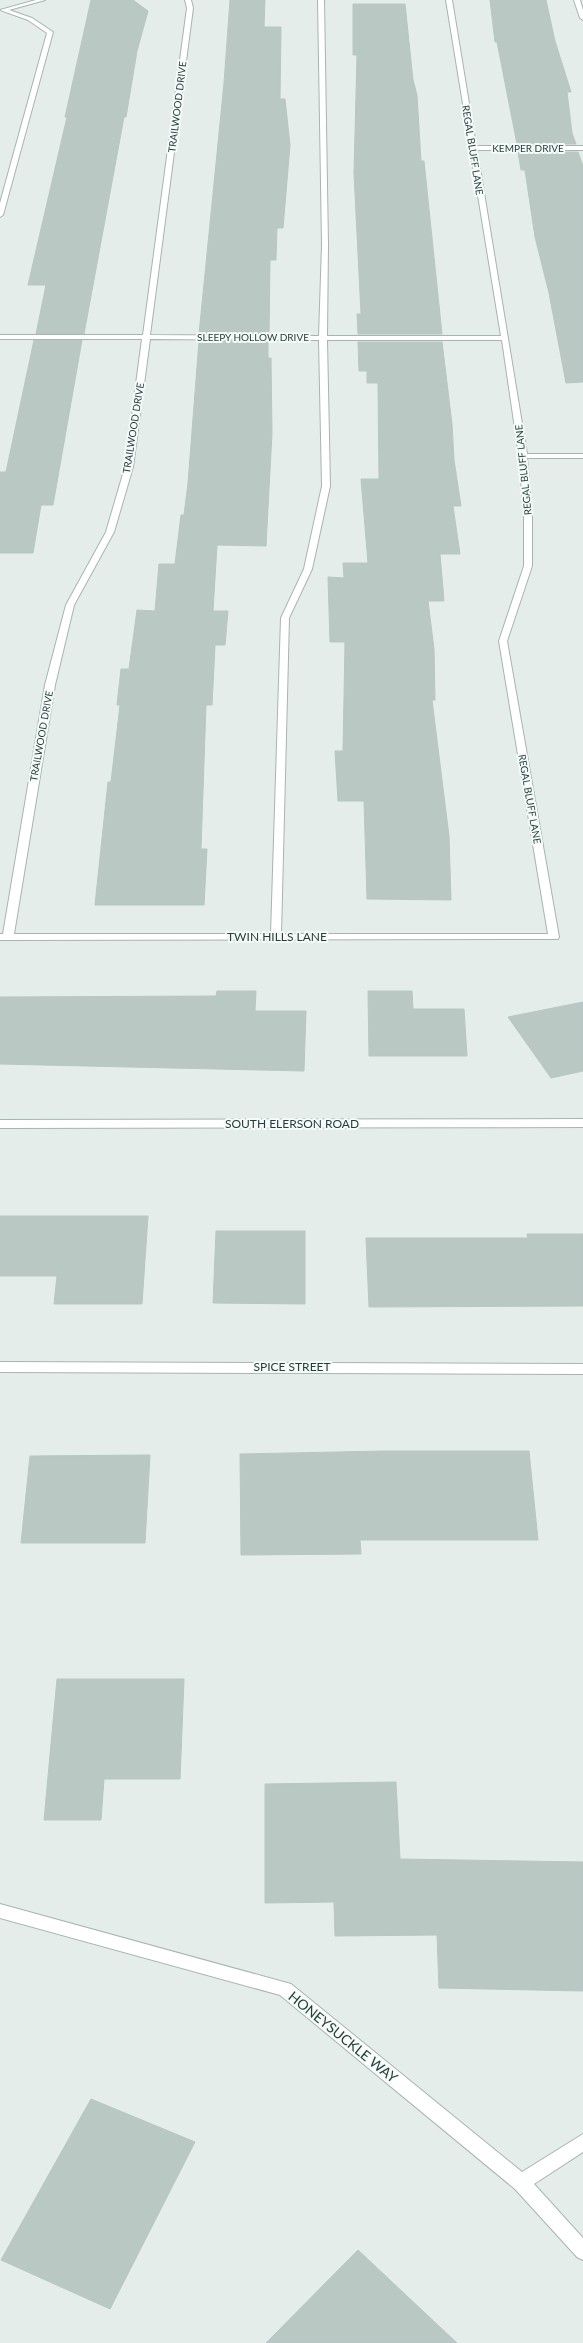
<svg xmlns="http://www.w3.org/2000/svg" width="583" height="2343" font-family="Lato,sans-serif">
	<rect width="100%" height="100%" fill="#e4edea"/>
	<path fill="#bac8c3" stroke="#b7c7c2" d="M91 0H133L148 11 137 51 126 117H124L84 334H36L46 285H28L67 117H65Z
		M230 0H265L264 27H281L280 99H285L290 145 283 228H277L276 260H270L269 334H199L224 83Z
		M490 0H546L555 41 571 92H567L572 133 576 144H517L497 42H495Z
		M353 4H405L413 80 417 95 421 161H424L442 334H358L357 314H361L354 173 357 55H353Z
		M518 152H578L583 166V382L566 383 549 293 535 237 525 170H521Z
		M34 340H82L53 505H41L33 553H0V472H6Z
		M199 341H268V358H271L272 433 266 546 217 545 213 611H228L225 645H215L212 705H206L201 849H207L204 905H95L108 782H111L120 705H117L121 669H129L137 610 155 611 159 564H175L181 515H184L188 483Z
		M358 342H442L452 424 454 460 461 506H453L460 554H440L444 601H428L434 649 435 700H432L449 836 451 900 367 899 364 801H338L335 751H343L345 642H330L328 577 344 578 343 563H368L361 479H379L378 383H367V371H359Z
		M217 991H256L255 1011H306L304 1071 0 1064V997L216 996Z
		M368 991H412L413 1009H464L467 1056H369Z
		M583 1002V1071L551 1078 508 1017Z
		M0 1216H148L142 1304H54L57 1276H0Z
		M216 1231H305V1304L213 1303Z
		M527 1234H583V1306L369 1307 366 1238H528Z
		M384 1451H529L538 1540H360L361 1554 241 1555 240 1454Z
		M150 1455 145 1543H21L30 1456Z
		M57 1679H184L180 1779H104L101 1820H44Z
		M396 1782 400 1859 583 1862V1991L439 1988 437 1935 335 1936 334 1902 265 1903V1784Z
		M91 2099 195 2142 110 2309 1 2260Z
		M358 2250 457 2343H266Z"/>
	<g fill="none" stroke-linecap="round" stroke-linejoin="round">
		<g stroke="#a7b5b2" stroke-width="2">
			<path id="minor" d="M36 0H45L9 10 32 18 53 32 3 215 0 217V203L47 33 28 20 0 10Z
				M185 0H191L193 8 150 335 319 336 322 245 318 0H324L328 245 327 336H501L446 0H452L476 146H583V150H477L527 454H583V458H527L532 516V566L507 641 559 937 558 939 0 940V934H3L45 685 66 605 106 532 125 467 142 339H0V335H143L187 8ZM150 339 319 340 322 486 304 569 281 618 271 934H14L55 685 74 605 114 532 133 467ZM327 340H502L519 456 524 516V566L499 641 548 934H281L289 618 312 569 330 486Z
				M574 0H580L583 10V20L580 18Z
				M583 1119V1127L0 1128V1120Z
				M0 1362 583 1364V1374L0 1372Z
				M0 1904 291 1984 522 2172 583 2134V2152L534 2184 583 2238V2260L577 2257 515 2189 280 1995 0 1918Z"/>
		</g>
		<use href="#minor" fill="#fff" fill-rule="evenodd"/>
	</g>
	<g text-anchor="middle" stroke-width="4" stroke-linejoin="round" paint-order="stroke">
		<g font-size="10" fill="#243f3a" stroke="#f5faf8">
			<text transform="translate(177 107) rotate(-83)" y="4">TRAILWOOD DRIVE</text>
			<text x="528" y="152">KEMPER DRIVE</text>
			<text transform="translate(473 150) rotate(81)" y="4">REGAL BLUFF LANE</text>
			<text x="253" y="341">SLEEPY HOLLOW DRIVE</text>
			<text transform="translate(133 428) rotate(-81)" y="4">TRAILWOOD DRIVE</text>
			<text transform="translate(523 470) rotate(-96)" y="4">REGAL BLUFF LANE</text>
			<text transform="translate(41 736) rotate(-80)" y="4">TRAILWOOD DRIVE</text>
			<text transform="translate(530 799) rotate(80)" y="4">REGAL BLUFF LANE</text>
		</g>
		<g font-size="12" fill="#243f3a" stroke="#f5faf8">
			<text x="277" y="941">TWIN HILLS LANE</text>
			<text x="292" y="1128">SOUTH ELERSON ROAD</text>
			<text x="292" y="1371">SPICE STREET</text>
		</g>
		<g font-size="14" fill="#243f3a" stroke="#f5faf8">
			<text transform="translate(343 2037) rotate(39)" y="5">HONEYSUCKLE WAY</text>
		</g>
	</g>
</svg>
